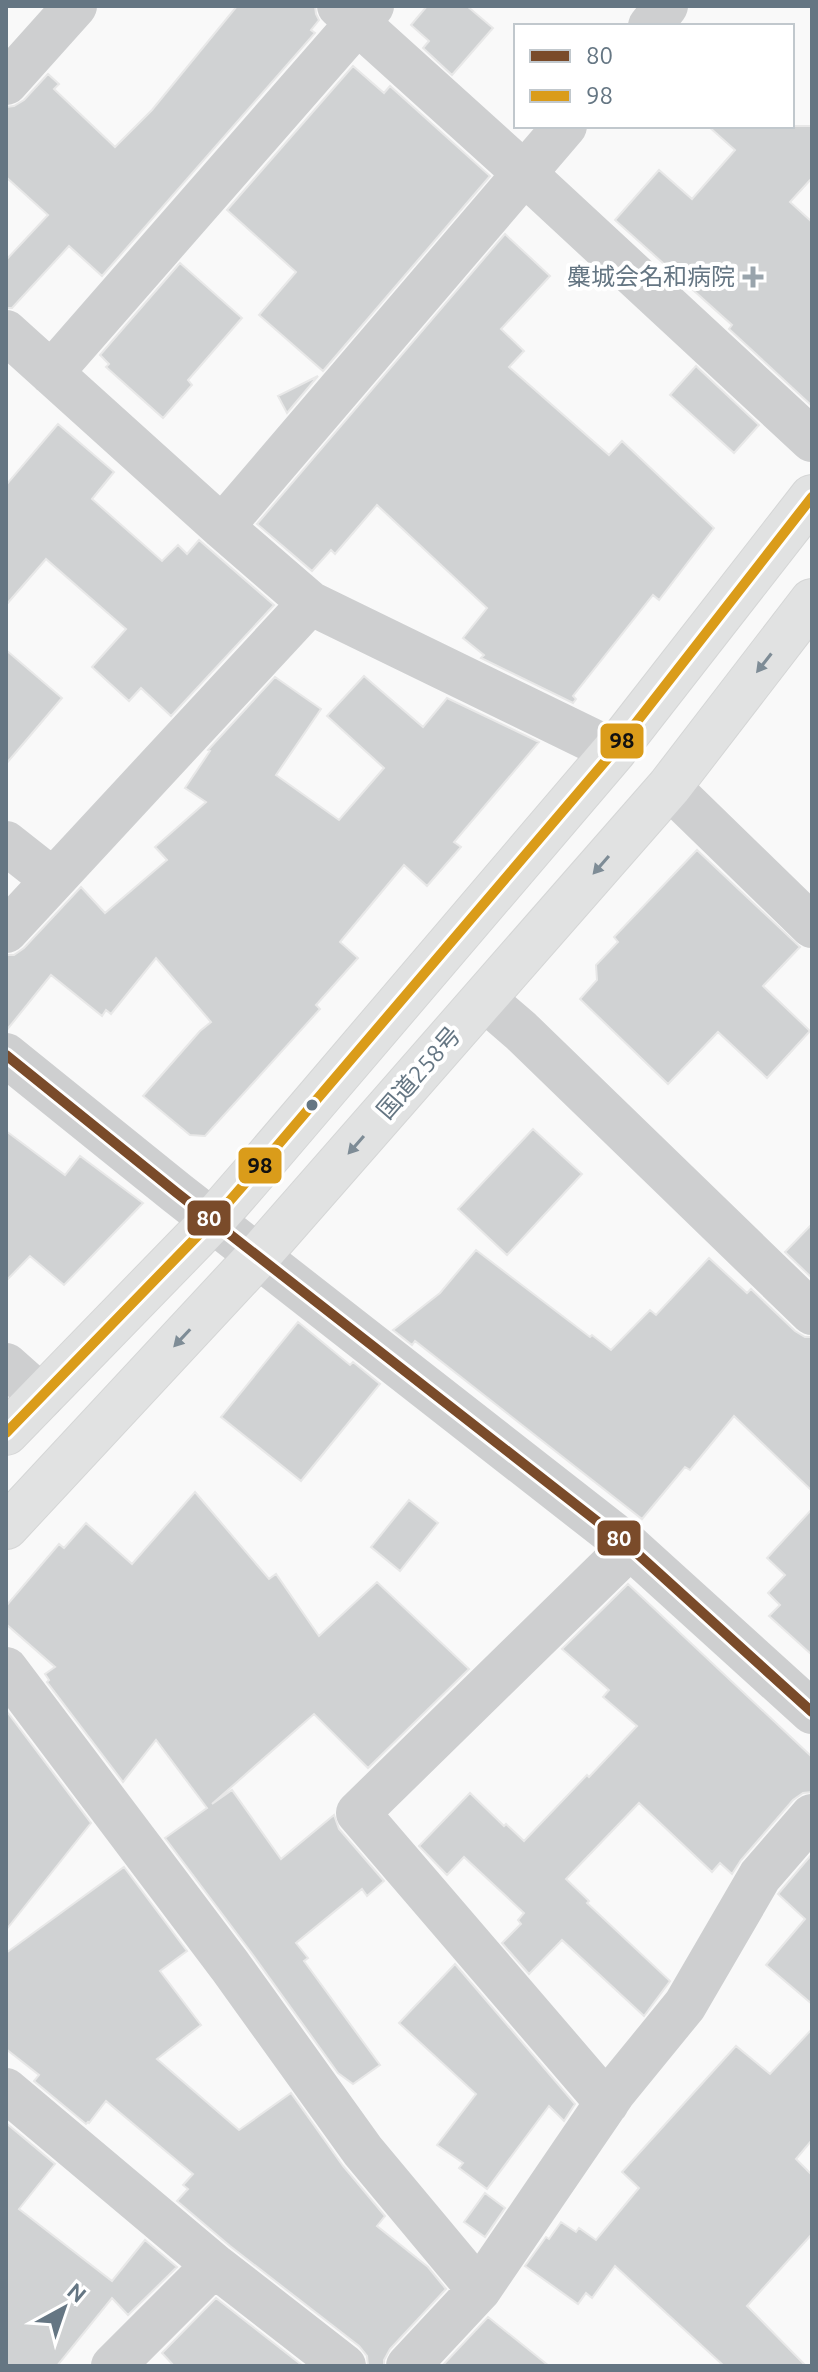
<svg xmlns="http://www.w3.org/2000/svg" width="818" height="2372" font-family="Ubuntu,'Noto Sans JP',sans-serif">
	<rect width="100%" height="100%" fill="#f9f9f9"/>
	<path fill="#d0d2d3" stroke="#e8e8e8" stroke-width="2" d="M237 6H315L316 14 319 20 311 30 315 33 102 276 69 246 12 308H6V260L48 215 6 177V107L14 106 24 100 48 74 59 84 54 89 115 147 152 110Z
		M427 6H467L493 28 452 75 423 48 429 41 411 25Z
		M353 66 384 93 390 86 490 176 323 371 259 315 296 272 227 210Z
		M708 126H812V178L790 202 812 222V406L729 329 732 325 615 220 659 170 692 199 735 150Z
		M505 234 550 276 501 329 524 351 509 367 609 455 622 441 714 528 659 600 653 595 573 696 576 699 573 703 481 658 484 655 463 638 487 608 377 505 335 554 331 550 312 571 257 524Z
		M180 263 242 318 188 380 192 385 163 418 106 367 109 364 100 355Z
		M696 366 759 425 734 453 670 395Z
		M318 376 287 413 278 396Z
		M58 424 114 472 92 499 162 561 178 545 187 554 199 540 274 605 171 716 141 688 129 701 92 667 126 629 46 559 6 605V485Z
		M6 650 62 698 6 764Z
		M364 676 423 727 447 698 539 742 454 842 461 847 427 886 404 865 340 942 358 958 316 1005 320 1009 205 1136 190 1135 143 1096 200 1031 211 1022 156 958 111 1014 106 1010 102 1016 51 975 6 1031V955H14L24 948 81 887 105 913 167 860 155 847 206 802 185 788 210 751 208 750 275 677 321 709 276 775 339 820 384 768 327 716Z
		M697 850 800 947 763 986 810 1031 767 1078 718 1032 668 1084 580 999 597 980 596 965 618 942 614 937Z
		M533 1129 582 1174 507 1255 458 1209Z
		M6 1131 65 1175 80 1156 143 1203 64 1285 30 1256 6 1281Z
		M812 1224V1278L785 1252Z
		M476 1250 590 1337 592 1335 611 1350 650 1310 656 1315 709 1258 747 1293 751 1289 795 1331 805 1337H812V1491L734 1416 690 1470 685 1467 642 1519 415 1341 412 1345 393 1330 440 1293Z
		M298 1322 350 1365 353 1362 380 1384 301 1481 221 1417Z
		M195 1492 269 1579 276 1574 319 1636 377 1582 469 1669 368 1768 314 1714 212 1804 232 1790 281 1859 334 1815 339 1829 384 1881 367 1896 362 1889 296 1943 308 1958 304 1961 380 2065 353 2084 338 2073 250 1951 165 1838 207 1808 156 1740 123 1782 47 1682 49 1680 45 1674 55 1667 6 1624V1606L59 1544 64 1548 86 1523 132 1564Z
		M409 1500 438 1523 400 1571 371 1547Z
		M812 1509V1655L769 1616 780 1605 768 1593 785 1575 767 1558Z
		M628 1584 812 1757V1792L803 1793 793 1800 741 1860 732 1874 720 1863 712 1872 639 1803 566 1879 589 1901 587 1903 670 1981 644 2016 562 1940 529 1974 502 1943 521 1924 518 1920 524 1913 464 1857 447 1875 419 1846 470 1793 504 1826 506 1824 524 1841 587 1775 589 1777 637 1726 603 1697 609 1690 562 1649Z
		M8 1713 91 1823 6 1930V1715Z
		M812 1854V2004L766 1965 805 1919 778 1894Z
		M124 1867 187 1951 160 1971 201 2025 157 2059 239 2130 291 2093 343 2166 385 2216 377 2226 428 2267 446 2289 390 2349 384 2360V2366H368L367 2356 359 2346 230 2246 177 2201 188 2189 183 2185 193 2174 106 2101 89 2123 88 2122 86 2124 34 2081 39 2075 6 2049V1953Z
		M455 1964 575 2104 564 2121 549 2106 487 2189 459 2168 463 2163 437 2145 476 2094 399 2023Z
		M812 2029V2140L796 2159 812 2175V2234L747 2306 806 2366H724L615 2266 592 2298 586 2293 578 2304 525 2266 546 2237 549 2239 561 2222 576 2232 579 2228 596 2240 639 2188 622 2172 736 2046 770 2074Z
		M6 2123 55 2164 19 2209 112 2281 145 2240 177 2267 128 2315 112 2298 57 2366H6Z
		M485 2193 505 2208 485 2237 464 2222Z
		M216 2298 303 2366H174L162 2353Z
		M488 2317 549 2366H442Z"/>
	<g fill="none" stroke-linecap="round" stroke-linejoin="round">
		<g stroke="#d5d6d6" stroke-width="46">
			<path id="highway" d="M6 1433 213 1220 260 1166 614 751 812 497
				M6 1527 259 1255 669 787 812 601"/>
		</g>
		<path stroke="#cecfd0" stroke-width="44" d="M339 6 525 174 812 440
			M650 26 666 6
			M6 83 75 6
			M6 332 222 527 310 603 614 751
			M51 373 372 6
			M222 527 565 126
			M669 787 812 926
			M6 843 53 880
			M6 931 310 603
			M484 999 521 1031 812 1313
			M6 1055 177 1193 630 1547 812 1712
			M6 1365 42 1397
			M6 1669 230 1966 363 2151 479 2290
			M6 2090 214 2265 344 2366
			M607 2103 358 1813 630 1547
			M113 2366 214 2265
			M408 2366 479 2290 614 2092 685 2005 760 1876 812 1816"/>
		<use href="#highway" stroke="#e1e2e2" stroke-width="44"/>
		<g stroke="#fff" stroke-width="16">
			<path id="bus-1" d="M6 1055 177 1193 630 1547 812 1712"/>
		</g>
		<g stroke="#fff" stroke-width="16">
			<path id="bus-2" d="M6 1433 213 1220 260 1166 614 751 812 497"/>
		</g>
		<use href="#bus-1" stroke="#7a4b2a" stroke-width="10"/>
		<use href="#bus-2" stroke="#da9c1a" stroke-width="10"/>
	</g>
	<defs><path id="oneway-solid" d="M-6-.8H1V-3.2L6.5 0L1 3.2V.8H-6Z" transform="scale(2)"/></defs>
	<g fill="#7e8c96">
		<use href="#oneway-solid" transform="translate(764 663) rotate(128)"/>
		<use href="#oneway-solid" transform="translate(601 865) rotate(131)"/>
		<use href="#oneway-solid" transform="translate(356 1145) rotate(131)"/>
		<use href="#oneway-solid" transform="translate(182 1338) rotate(133)"/>
	</g>
	<path fill="#99a4ac" stroke="#fff" stroke-width="3" d="M749 265h8v8h8v8h-8v8h-8v-8h-8v-8h8z"/>
	<circle fill="#657683" stroke="#fff" stroke-width="3" cx="312" cy="1105" r="7"/>
	<g text-anchor="middle" stroke-width="8" stroke-linejoin="round" paint-order="stroke">
		<g font-size="24" fill="#657683" stroke="#fff" text-anchor="end">
			<text x="735" y="285">麋城会名和病院</text>
		</g>
		<g font-size="24" fill="#657683" stroke="#fff">
			<text transform="translate(419 1073) rotate(-49)" y="8">国道258号</text>
		</g>
	</g>
	<g stroke="#fff" stroke-width="3">
		<rect x="599" y="722" width="46" height="38" rx="8" fill="#da9c1a"/>
		<rect x="237" y="1146" width="46" height="39" rx="8" fill="#da9c1a"/>
		<rect x="186" y="1199" width="46" height="38" rx="8" fill="#7a4b2a"/>
		<rect x="596" y="1519" width="46" height="38" rx="8" fill="#7a4b2a"/>
	</g>
	<g font-size="22" text-anchor="middle" font-weight="bold" fill="#fff">
		<text x="209" y="1226">80</text>
		<text x="619" y="1546">80</text>
	</g>
	<g font-size="22" text-anchor="middle" font-weight="bold" fill="#111">
		<text x="622" y="748">98</text>
		<text x="260" y="1173">98</text>
	</g>
	<rect width="818" height="2372" fill="none" stroke="#657683" stroke-width="16"/>
	<rect x="514" y="24" width="280" height="104" fill="#ffffff" stroke="#c1c8cd" stroke-width="2"/>
	<rect x="530" y="50" width="40" height="12" fill="#7a4b2a" stroke="#c1c8cd" stroke-width="2"/>
	<text x="586" y="64" font-size="24" fill="#657683">80</text>
	<rect x="530" y="90" width="40" height="12" fill="#da9c1a" stroke="#c1c8cd" stroke-width="2"/>
	<text x="586" y="104" font-size="24" fill="#657683">98</text>
	<g transform="translate(64 2308) rotate(40)" stroke="#ffffff" stroke-width="6" paint-order="stroke">
	<path d="M0-6L14 30L0 20L-14 30Z" fill="#657683"/>
	<text y="-12" font-size="22" font-weight="bold" text-anchor="middle" fill="#657683">N</text>
	</g>
</svg>
